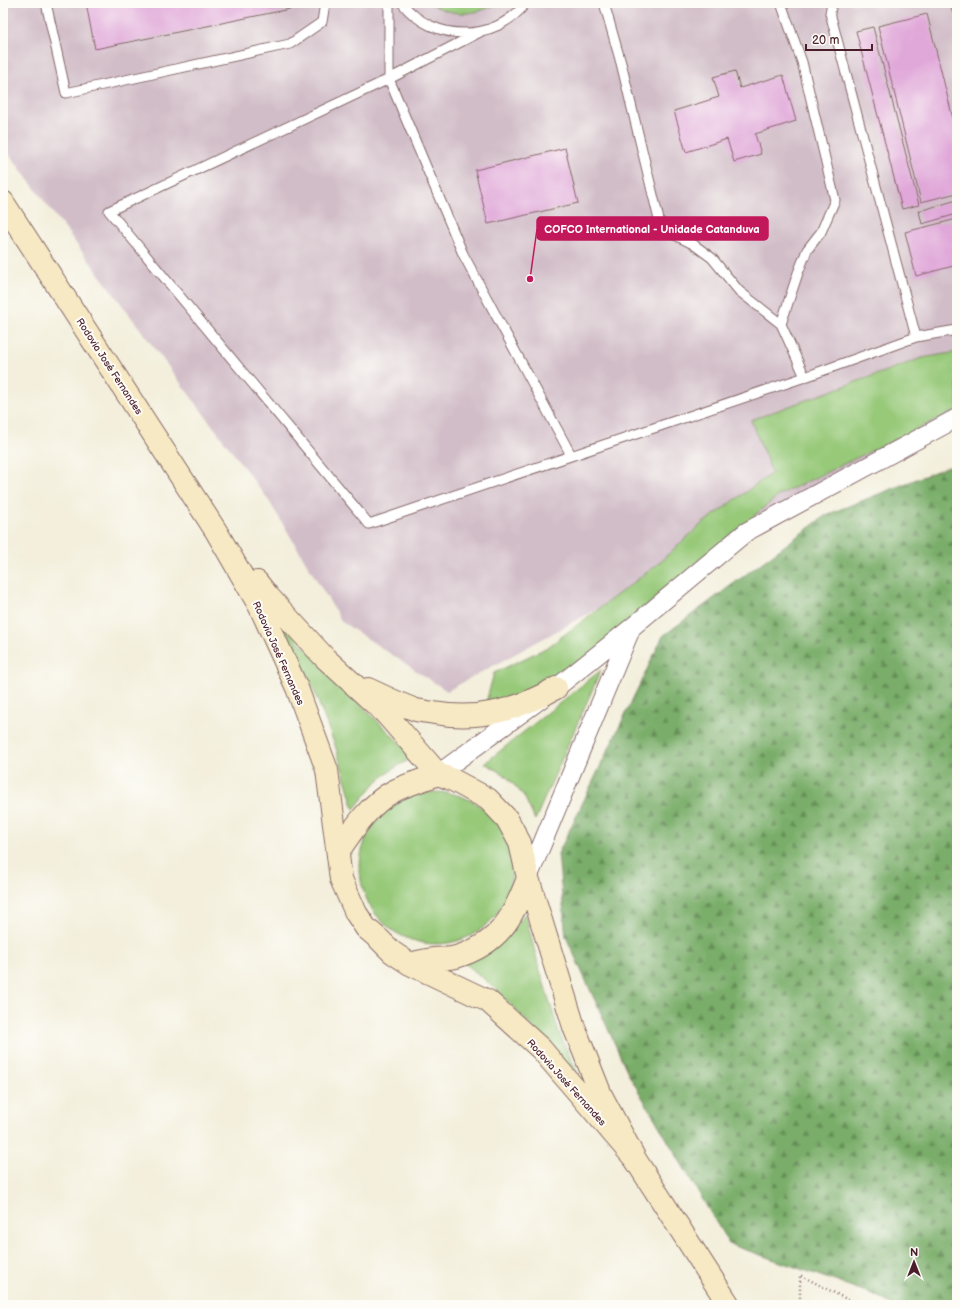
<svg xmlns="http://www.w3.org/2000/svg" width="960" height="1308" font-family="'Balsamiq Sans',sans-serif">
	<defs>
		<pattern id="forest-firs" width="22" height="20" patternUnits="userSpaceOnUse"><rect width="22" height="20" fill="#79ad69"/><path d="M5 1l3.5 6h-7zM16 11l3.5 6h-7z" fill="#658c57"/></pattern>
	</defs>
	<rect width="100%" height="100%" fill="#fdfcf7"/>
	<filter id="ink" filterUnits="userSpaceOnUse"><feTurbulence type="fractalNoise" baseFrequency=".025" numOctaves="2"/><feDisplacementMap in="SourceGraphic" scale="8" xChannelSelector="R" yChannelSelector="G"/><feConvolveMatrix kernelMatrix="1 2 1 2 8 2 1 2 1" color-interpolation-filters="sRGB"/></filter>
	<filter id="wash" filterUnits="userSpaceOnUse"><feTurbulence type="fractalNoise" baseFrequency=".012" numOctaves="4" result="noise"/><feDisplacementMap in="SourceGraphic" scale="16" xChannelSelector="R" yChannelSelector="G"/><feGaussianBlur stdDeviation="0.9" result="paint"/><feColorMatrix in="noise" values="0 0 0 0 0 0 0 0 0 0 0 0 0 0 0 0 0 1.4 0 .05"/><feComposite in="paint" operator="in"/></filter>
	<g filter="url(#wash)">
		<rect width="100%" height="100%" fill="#f3efdc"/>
		<path fill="#d1bdc8" d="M3 3H957V412L447 691 342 622 269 501 3 146Z"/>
		<path fill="#97c979" stroke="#707452" d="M429 3H499C474 16 454 17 429 3Z
			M957 352V410L779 495 549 688 484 710 494 673 548 647 654 567 703 523 772 473 751 420 922 358Z
			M268 609 345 689 414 757 396 767 377 781 354 809 336 748 311 683Z
			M601 670 535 820 524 796 506 776 485 763Z
			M360 868a76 76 0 1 1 152 0a76 76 0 1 1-152 0Z
			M525 913 538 964 559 1032 579 1077 497 990 459 958 511 933Z"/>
		<path fill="url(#forest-firs)" stroke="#62664a" d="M957 463V1305H892L875 1295 729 1244 629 1075 566 937 558 854 663 636 826 515Z"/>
		<g id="blocks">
			<path fill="#e0a7d9" d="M86 3H289L290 9 95 49Z
				M927 14 957 135V193L921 202 878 26Z
				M873 27 919 205 902 209 856 31Z
				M735 71 740 88 783 75 796 121 755 134 761 154 734 162 727 139 686 152 674 111 719 97 713 77Z
				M565 148 578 203 488 224 475 170Z
				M957 200V214L922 224 919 211Z
				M957 219V265L916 276 905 232Z"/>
		</g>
	</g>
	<g filter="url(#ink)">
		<use href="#blocks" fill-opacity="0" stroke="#856869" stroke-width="1"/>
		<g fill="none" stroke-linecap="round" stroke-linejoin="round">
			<g stroke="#856869" stroke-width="11">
				<path id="service" d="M46 3 66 93 290 44 322 22 325 3
					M389 3V79L463 254 571 455
					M402 3C433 43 495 43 526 3
					M604 3 621 63 661 228 693 244 712 258 739 291 781 324 805 377
					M832 3 830 13 916 337
					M955 3 957 10
					M480 32 389 79 109 211 369 524 805 377 916 337 957 330
					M781 324 798 273 807 250 821 232 835 200 802 62 781 3"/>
			</g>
			<g stroke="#856869" stroke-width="20">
				<path id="minor" d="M438 774 556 688 631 628 746 532 957 418
					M528 878 631 629"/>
			</g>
			<g stroke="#856869" stroke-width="24">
				<path id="secondary" d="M3 202 216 531 260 607 297 688 327 770 341 879 356 913 366 928 380 940 392 952 410 964 488 1001 541 1049 635 1159
					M257 582 268 596 325 658 386 714 438 774
					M368 689C383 696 399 704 416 710 421 711 428 712 434 713 479 721 517 710 556 688
					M338 852C353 830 369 804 394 791 408 784 424 780 438 774L451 779 488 799 507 819 520 843 528 878 574 1027 601 1095 635 1159 729 1305
					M410 964C418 962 426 960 434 959 441 958 449 959 456 957 499 944 513 918 528 878"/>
			</g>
			<path stroke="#856869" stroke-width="2.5" stroke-dasharray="1 3" stroke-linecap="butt" d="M803 1305 800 1299V1275L858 1305"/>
			<use href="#service" stroke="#fff" stroke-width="9"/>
			<use href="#minor" stroke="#fff" stroke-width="18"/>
			<use href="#secondary" stroke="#f6e9c3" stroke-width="22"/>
		</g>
	</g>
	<g text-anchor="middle" stroke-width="4" stroke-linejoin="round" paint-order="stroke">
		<g font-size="10" fill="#4a1f2b" stroke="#fdfcf7">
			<text transform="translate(110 366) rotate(57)" y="4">Rodovia José Fernandes</text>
			<text transform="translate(279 653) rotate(66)" y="4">Rodovia José Fernandes</text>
			<text transform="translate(567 1082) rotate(48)" y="4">Rodovia José Fernandes</text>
		</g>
	</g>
	<path fill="none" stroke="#c2185b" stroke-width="1.5" d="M530 279L537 229"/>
	<circle fill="#c2185b" stroke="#fdfcf7" stroke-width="1.5" cx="530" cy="279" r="4"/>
	<rect fill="#c2185b" stroke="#c2185b" stroke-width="1.5" x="537" y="217" width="231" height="23" rx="4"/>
	<g font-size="11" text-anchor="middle" font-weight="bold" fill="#fff">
		<text x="652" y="233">COFCO International - Unidade Catanduva</text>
	</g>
	<rect width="960" height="1308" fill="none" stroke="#fdfcf7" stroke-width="16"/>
	<g transform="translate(914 1262)" stroke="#fdfcf7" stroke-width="3" paint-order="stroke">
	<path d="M0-3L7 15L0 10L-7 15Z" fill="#4a1f2b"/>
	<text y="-6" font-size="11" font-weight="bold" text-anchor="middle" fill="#4a1f2b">N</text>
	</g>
	<path d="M806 44v6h66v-6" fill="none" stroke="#4a1f2b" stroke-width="2"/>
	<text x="812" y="44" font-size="12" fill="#4a1f2b" stroke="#fdfcf7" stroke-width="3" paint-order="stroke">20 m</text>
</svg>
